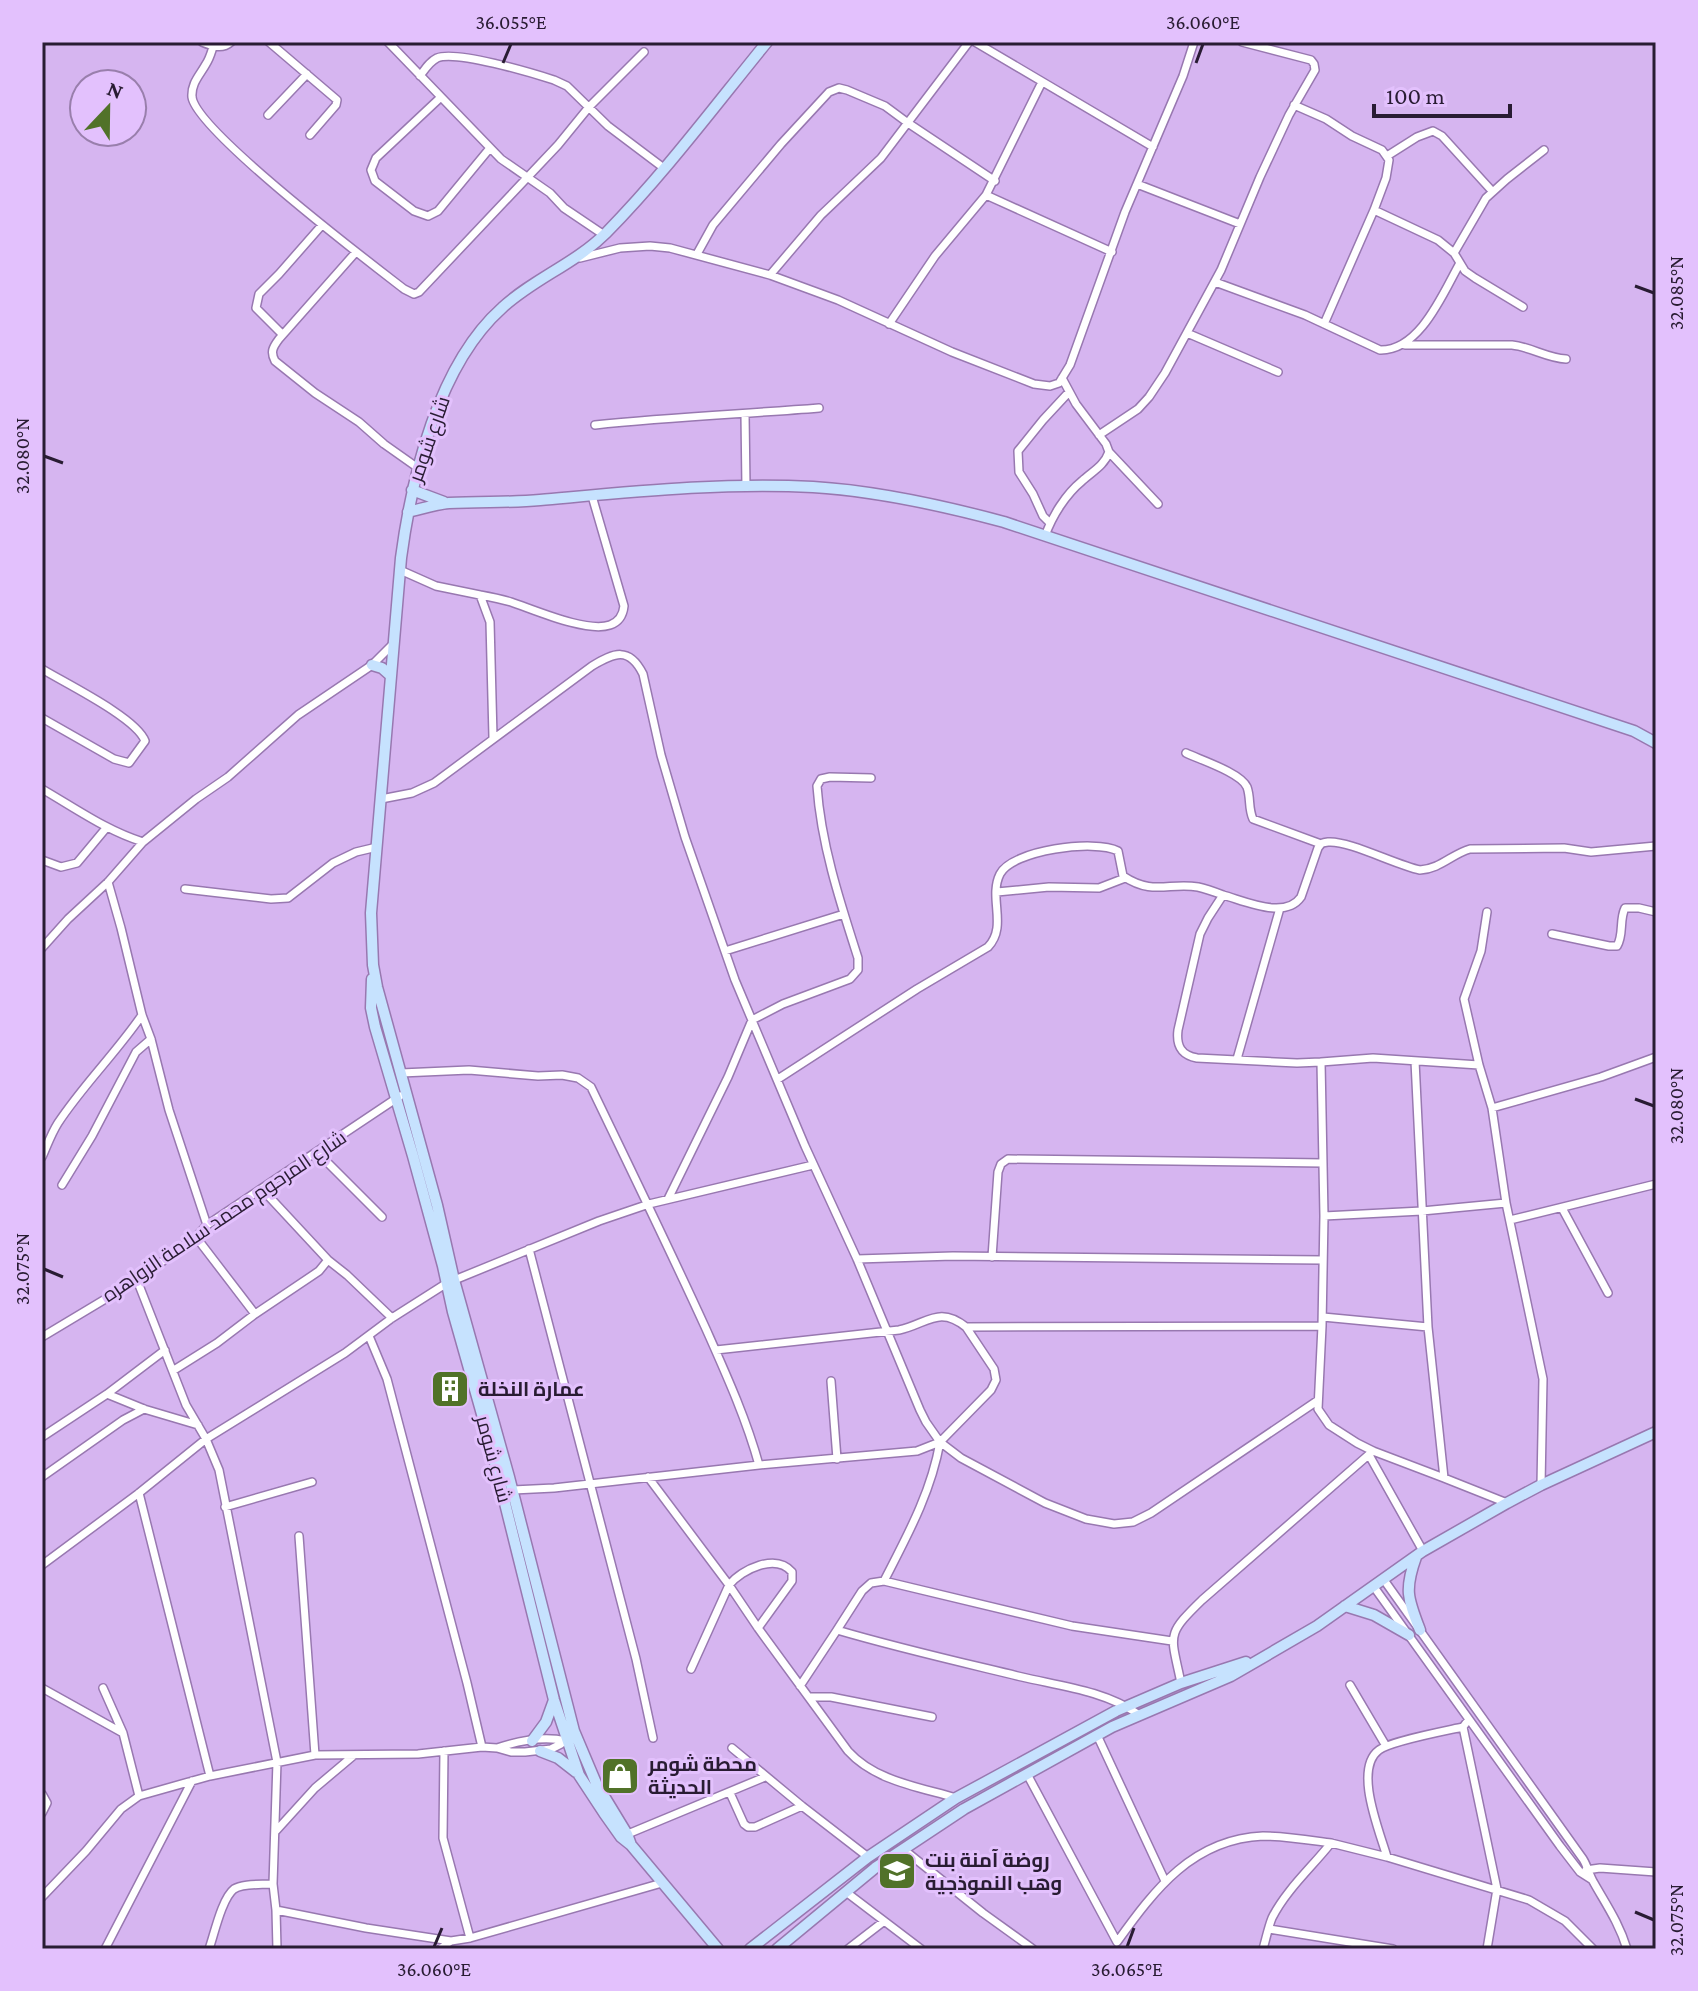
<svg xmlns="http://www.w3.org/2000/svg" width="1698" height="1991" font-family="'Crimson Pro',Cairo,serif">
	<rect width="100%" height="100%" fill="#d6b5f0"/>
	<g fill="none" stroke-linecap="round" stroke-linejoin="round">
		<g stroke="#9878b0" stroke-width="10">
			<path id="street" d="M202 42C212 46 222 50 231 42
				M269 42 337 100 336 105 310 135
				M388 42 501 159 550 193 564 208 604 235
				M975 42 1153 147
				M213 47C211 53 210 58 206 64 200 75 191 83 192 97 196 130 369 262 404 289L414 294 419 292 558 145 589 107 644 52
				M420 76C425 69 429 62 437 58 456 50 532 73 554 80L567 86 608 126 665 169
				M441 97 376 158 371 170 375 181 414 211 428 216 438 211 490 148
				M1294 105 1326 119 1352 136 1382 150 1389 160 1386 178 1374 210 1324 324
				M268 115 307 74
				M1387 156 1417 137 1433 131 1442 136 1492 191
				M1137 184 1240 224
				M986 195 1112 252
				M1374 210 1438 240 1454 253 1465 271 1475 278 1523 307
				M356 252 279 339C273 347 270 352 275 361L315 393 359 422 384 444 418 468
				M1454 253 1486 198 1507 179 1544 150
				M697 254 713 225 781 144 829 92 839 88 847 90 885 106 908 123 995 181
				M580 258 620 248 650 246 670 248 770 275 838 300 952 352 1034 384 1050 386 1059 383 1070 365 1125 212 1183 76 1194 42
				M770 275 821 215 881 158 969 42
				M1215 282 1305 315 1380 350C1420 351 1443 293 1460 263
				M889 324 935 256 986 195 1042 82
				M1187 333 1278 372
				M282 334 256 308 259 294 279 274 322 225
				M1405 345H1512C1531 347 1547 358 1566 359
				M745 414 746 487
				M595 425C670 417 744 414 819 408
				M1099 435 1138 409 1149 397 1165 373 1221 270 1260 177 1289 115 1315 70 1314 64 1311 60 1242 42
				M1109 452 1158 504
				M1050 523 1043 516 1033 494 1019 472 1018 451 1043 420 1069 392
				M1045 536C1052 516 1066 494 1082 481 1093 471 1104 466 1109 452L1106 444 1076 404 1062 378
				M400 570 436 586 480 595 490 622 493 737
				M480 595C491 597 501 599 511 602 535 610 587 633 610 625 619 622 623 615 624 606L592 496
				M42 669C65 683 137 718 145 741L129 763 114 759 42 718
				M1186 753C1201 760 1241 773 1247 787 1251 798 1248 808 1253 819L1321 844
				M42 789C75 808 107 831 143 842L196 799 228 777 298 715 372 665 393 644
				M381 799 412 793 434 783 592 666C614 653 629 646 643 674L661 755 685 837 735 980 805 1146 857 1259 920 1410 926 1422 940 1442 961 1458 1045 1503 1086 1519 1114 1524 1133 1522 1151 1513 1317 1401
				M42 860 61 867 77 863 107 827
				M108 882 121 928 142 1015 151 1039 169 1110 207 1225
				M185 889 271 899 288 898 333 863 356 852 377 847
				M997 892 1049 887 1099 888 1125 878
				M1487 912 1481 951 1464 999 1479 1065 1492 1108 1506 1203
				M1552 934 1609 946H1617C1624 935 1619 920 1625 908H1639L1656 912
				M42 948 68 919 108 882 143 842
				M725 951 844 914
				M1237 1059 1280 908
				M1415 1061 1428 1327 1444 1478 1507 1503
				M1321 1062 1297 1063 1197 1058C1181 1055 1176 1046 1178 1030L1200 934 1208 918 1223 895C1245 901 1285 920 1301 897L1318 848C1322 843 1321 843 1328 842 1348 840 1396 865 1420 870 1440 869 1452 854 1470 849L1564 848 1591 852 1656 846
				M401 1073 469 1070 538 1076 562 1075 578 1078 591 1087C630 1168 669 1248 706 1329 726 1374 746 1418 759 1465
				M778 1079 917 989 988 947C1008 926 988 898 1000 874 1012 850 1095 839 1118 851L1123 876C1153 896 1169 882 1198 887 1207 889 1215 892 1223 895
				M1492 1108 1601 1077 1656 1057
				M317 1152 382 1217
				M42 1157C47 1146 51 1134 58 1123 83 1085 116 1053 142 1015
				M62 1185 92 1136 136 1052 151 1039
				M668 1199 728 1077 752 1020 783 1004 850 979 858 970V958C840 902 821 844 817 786L821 779 830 777 871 778
				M1562 1208 1608 1293
				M1324 1216 1321 1062 1373 1058 1479 1065
				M1510 1220 1656 1184
				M196 1237 255 1314
				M529 1249 636 1659 653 1738
				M992 1257 998 1172 1001 1164 1008 1159 1323 1163
				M857 1259 953 1256 1323 1260
				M328 1260 347 1275 392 1318
				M137 1280 186 1405 206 1439 219 1470 277 1762 273 1884 276 1910 277 1949
				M1323 1317 1428 1327
				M966 1327 1322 1326
				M369 1336 387 1379 467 1683 482 1747
				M42 1337 137 1280 196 1237 207 1225 400 1096
				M174 1370 217 1343 255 1314 319 1271 328 1260 262 1189
				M831 1381 837 1459
				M107 1394 165 1350
				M42 1437 107 1394 144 1409 198 1425
				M1369 1455 1423 1551
				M42 1477 123 1420 144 1409
				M648 1477 729 1585 758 1628 848 1751C875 1781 919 1787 956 1798
				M1444 1478 1373 1451 1357 1443 1329 1425 1318 1409 1322 1326 1324 1216 1422 1211 1506 1203 1543 1379 1541 1485
				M513 1490 554 1488 759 1465 917 1451 940 1442 991 1390 996 1380 994 1369 966 1327C939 1305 927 1324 899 1330L716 1350
				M139 1493 210 1776
				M225 1507 312 1482
				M299 1536 315 1755
				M42 1565 139 1493 206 1439 345 1353 392 1318 447 1283 599 1221 649 1204 813 1165
				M1384 1580 1583 1859C1588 1867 1589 1875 1594 1883 1607 1906 1619 1923 1627 1949
				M884 1581C907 1536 931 1493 940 1442
				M1374 1587 1560 1846 1580 1872 1591 1879
				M837 1630 862 1591 871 1583 884 1581 1072 1626 1172 1641
				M691 1669 729 1585C742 1569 776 1553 792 1572V1581L758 1628
				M1181 1683C1171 1634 1165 1636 1202 1600L1373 1451
				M1350 1685 1386 1746
				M800 1686 837 1630C898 1648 960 1662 1022 1677 1061 1686 1105 1691 1138 1714
				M42 1688 121 1732
				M103 1688 123 1733 139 1796
				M809 1697H831L932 1717
				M1463 1727 1497 1889 1487 1949
				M1097 1735 1165 1881
				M497 1748C518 1741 545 1736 566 1741
				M732 1748 802 1806 868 1857
				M444 1751 443 1838 470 1938
				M1027 1774 1117 1942C1155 1889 1193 1839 1263 1836 1286 1836 1309 1840 1331 1843
				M730 1793 744 1824 748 1827H755L802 1806
				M42 1794 47 1803 42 1813
				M275 1832 315 1788 353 1756
				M623 1836 765 1777
				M903 1849 983 1913 1033 1949
				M1387 1857C1380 1832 1353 1769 1379 1750 1391 1741 1445 1731 1463 1727L1466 1723
				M1586 1870 1600 1868 1656 1872
				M846 1892 921 1949
				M42 1897 86 1851 121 1809 139 1796 210 1776 315 1755 418 1754 482 1747 497 1748 511 1752H525L551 1749 561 1744 568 1739
				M276 1910 366 1928 451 1941
				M1269 1929 1393 1949
				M105 1949 192 1781
				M209 1949C214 1935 222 1898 234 1889 243 1883 262 1885 273 1884
				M440 1949 451 1941 470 1938 662 1883
				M848 1949 883 1922
				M1263 1949C1266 1939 1268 1928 1272 1918 1286 1890 1312 1867 1331 1843L1387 1857 1529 1900 1565 1921 1593 1949"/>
		</g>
		<g stroke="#9878b0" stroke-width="13">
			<path id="secondary" d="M412 490 444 502
				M408 512C421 509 436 504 449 503 480 501 510 503 540 500 630 492 723 482 813 487 878 491 941 505 1004 522L1634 731 1656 743
				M372 665 382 668 391 676
				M372 979 371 1008 375 1027 413 1156 443 1266 453 1312 489 1439 554 1700 579 1775 604 1813 621 1837 631 1845 718 1949
				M1416 1557C1404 1590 1408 1599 1420 1630
				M1345 1606 1374 1615 1409 1635
				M532 1741 546 1722 554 1700
				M540 1751 558 1758 576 1772
				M631 1845 627 1834 596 1783 574 1731 509 1477 454 1280 437 1205 377 987 373 965 371 913 401 558C412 476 438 365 502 308 533 279 575 264 606 233 664 174 714 107 767 42
				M750 1949 868 1857 956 1798 1116 1711 1181 1683 1246 1662
				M777 1949 875 1868 964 1809 1112 1727 1231 1676 1317 1626 1423 1551 1507 1503 1541 1485 1656 1432"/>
		</g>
		<use href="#street" stroke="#fff" stroke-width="7"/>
		<use href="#secondary" stroke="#c6e2fe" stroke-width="10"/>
	</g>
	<path fill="none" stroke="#291c33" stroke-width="3" d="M503 63 511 44M1196 63 1203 44M1635 286 1654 293M44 456 63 463M1635 1099 1654 1106M44 1269 63 1277M1635 1912 1654 1920M434 1947 442 1928M1127 1947 1134 1928"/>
	<defs>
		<g id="building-square" transform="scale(2)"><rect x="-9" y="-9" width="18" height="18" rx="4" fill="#517229" stroke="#e3c1fd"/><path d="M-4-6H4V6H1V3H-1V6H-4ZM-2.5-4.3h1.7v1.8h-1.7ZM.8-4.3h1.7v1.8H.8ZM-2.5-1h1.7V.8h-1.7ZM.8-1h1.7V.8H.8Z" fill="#fff"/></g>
		<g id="shop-square" transform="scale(2)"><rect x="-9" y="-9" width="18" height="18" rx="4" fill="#517229" stroke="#e3c1fd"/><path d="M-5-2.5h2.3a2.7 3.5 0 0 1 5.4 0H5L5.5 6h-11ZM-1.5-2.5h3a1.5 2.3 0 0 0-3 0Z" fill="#fff"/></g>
		<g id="school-square" transform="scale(2)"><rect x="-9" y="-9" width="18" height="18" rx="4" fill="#517229" stroke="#e3c1fd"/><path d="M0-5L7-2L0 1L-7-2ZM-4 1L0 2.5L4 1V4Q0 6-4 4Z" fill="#fff"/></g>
	</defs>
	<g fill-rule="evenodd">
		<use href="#building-square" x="450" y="1389"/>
		<use href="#shop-square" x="620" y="1776"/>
		<use href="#school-square" x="897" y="1871"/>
	</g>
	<g text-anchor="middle" stroke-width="6" stroke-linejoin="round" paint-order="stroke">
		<g font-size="20" fill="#291c33" stroke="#e3c1fd">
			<text transform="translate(429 439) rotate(-71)" y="7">شارع شومر</text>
			<text transform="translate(224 1216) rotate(-34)" y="7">شارع المرحوم محمد سلامة الزواهره</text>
			<text transform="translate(494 1459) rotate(75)" y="7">شارع شومر</text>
		</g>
		<g font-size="20" font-weight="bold" fill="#291c33" stroke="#e3c1fd" text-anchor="start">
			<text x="478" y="1396">عمارة النخلة</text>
			<text x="648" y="1771">محطة شومر<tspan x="648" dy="23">الحديثة</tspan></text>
			<text x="925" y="1867">روضة آمنة بنت<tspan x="925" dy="23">وهب النموذجية</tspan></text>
		</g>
	</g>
	<rect width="1698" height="1991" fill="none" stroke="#e3c1fd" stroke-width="88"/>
	<g transform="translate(108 108) rotate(22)"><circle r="38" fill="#e3c1fd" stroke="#997fac" stroke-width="2"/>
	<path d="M0-6L14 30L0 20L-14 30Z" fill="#517229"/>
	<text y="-12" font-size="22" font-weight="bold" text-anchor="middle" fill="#291c33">N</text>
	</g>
	<path d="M1374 104v12h136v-12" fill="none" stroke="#291c33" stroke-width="4"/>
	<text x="1386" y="104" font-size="24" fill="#291c33" stroke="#e3c1fd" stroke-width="6" paint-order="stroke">100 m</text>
	<rect x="44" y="44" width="1610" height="1903" fill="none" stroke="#291c33" stroke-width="3"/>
	<g font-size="20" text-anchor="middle" fill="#291c33">
		<text x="511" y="29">36.055°E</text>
		<text x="1203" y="29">36.060°E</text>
		<text transform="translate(1676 293) rotate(-90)" y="7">32.085°N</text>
		<text transform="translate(22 456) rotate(-90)" y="7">32.080°N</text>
		<text transform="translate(1676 1106) rotate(-90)" y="7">32.080°N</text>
		<text transform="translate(22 1269) rotate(-90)" y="7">32.075°N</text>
		<text transform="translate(1676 1920) rotate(-90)" y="7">32.075°N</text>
		<text x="434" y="1976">36.060°E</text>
		<text x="1127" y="1976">36.065°E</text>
	</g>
</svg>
